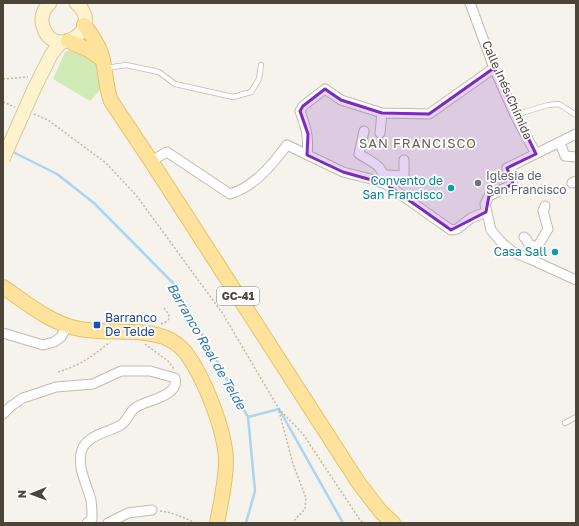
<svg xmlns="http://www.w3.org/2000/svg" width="579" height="526" font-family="'Golos Text',sans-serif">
	<rect width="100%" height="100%" fill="#f6f3ec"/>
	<path fill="#d2eab5" d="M76 49 98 64 102 88 90 101 53 79 65 52Z"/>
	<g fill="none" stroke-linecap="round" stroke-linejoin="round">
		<path stroke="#a9d4f2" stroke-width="2.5" d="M11 151 57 174 94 203 173 283 248 417 255 491 246 523
			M248 417 279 409 343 523"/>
		<g stroke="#c2bbae" stroke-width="6">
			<path id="lane" d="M106 68 126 65 159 72 175 84 233 97 251 92 259 79 261 65
				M515 115 548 105 559 104 576 115
				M565 423 576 417"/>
		</g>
		<g stroke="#c2bbae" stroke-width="11">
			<path id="street" d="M470 3 494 68 515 115 536 154
				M364 131 359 154C375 164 382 164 386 184
				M380 133 382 113
				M576 134 507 168 513 184 489 196 485 204 491 230 502 243 513 252 530 259 576 280
				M560 143 565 156 576 157
				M307 155C309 136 306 128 300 111L303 106 325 89 341 100 382 113 429 114 494 68
				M151 161 167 152 230 194C254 187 272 165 287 145L343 172 371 179 386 184 451 230 457 229 471 218 486 212
				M572 183 576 181
				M386 184 388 175 404 176V160
				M524 237 527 240 528 243 536 248
				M530 259 548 229 543 211 545 206
				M3 333 43 345 54 342 61 337 67 326
				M3 414 11 406 23 398 56 387 93 384 121 371H150L175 378C180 397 145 400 135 408 128 413 127 423 119 426 106 433 84 436 81 453 78 470 87 485 91 500 92 506 92 513 92 519L87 523
				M108 523 128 513 152 510"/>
		</g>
		<g stroke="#d6c79b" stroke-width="15">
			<path id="secondary" d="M50 3C44 9 40 17 43 26 52 62 107 29 76 3
				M34 89 51 55 61 42"/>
		</g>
		<g stroke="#e6c16a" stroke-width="16">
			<path id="primary" d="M84 25C92 35 101 48 103 61 106 75 106 88 111 101L151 161 358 482 381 512 393 523
				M68 41 89 50 103 60
				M3 287C27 303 51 324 80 329 108 334 136 328 164 337 172 340 181 347 186 353 204 377 225 430 226 460 226 481 221 502 217 523"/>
		</g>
		<path stroke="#c4b79f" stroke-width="1.5" stroke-dasharray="2 2" stroke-linecap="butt" d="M3 79 28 77
			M3 102 15 107
			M34 114 48 120 106 163 136 195 223 314 279 409 303 434 360 520 364 523
			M161 324C173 320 170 315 163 307
			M145 344 168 361 174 369
			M58 372C83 364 91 357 110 342
			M279 411 293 464 306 498 305 509 292 523
			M160 511C172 512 184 518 196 523"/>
		<use href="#lane" stroke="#fff" stroke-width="4.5"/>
		<use href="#street" stroke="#fff" stroke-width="9"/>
		<use href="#secondary" stroke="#fff3cd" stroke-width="13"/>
		<use href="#primary" stroke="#ffe39c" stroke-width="14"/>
		<g stroke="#d6c79b" stroke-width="15" stroke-linecap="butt">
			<path id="secondary-bridge" d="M3 159 34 89"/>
		</g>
		<use href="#secondary-bridge" stroke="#fff3cd" stroke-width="13"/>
	</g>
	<path fill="#7b2cbf" fill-opacity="0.2" stroke="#7b2cbf" stroke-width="3" stroke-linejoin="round" d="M494 68 536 154 507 168 513 184 489 196 486 212 451 230 386 184 343 172 307 155 308 134 300 111 303 106 325 89 341 100 382 113 429 114Z"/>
	<circle fill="#6b7280" stroke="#fff" stroke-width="1.5" cx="478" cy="183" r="4"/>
	<g fill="#0f9aa8" stroke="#fff" stroke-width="1.5">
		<circle cx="451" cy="188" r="4"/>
		<circle cx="555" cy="252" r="4"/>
	</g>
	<rect fill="#1a4fb4" stroke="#fff" stroke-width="1.5" x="93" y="321" width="8" height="8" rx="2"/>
	<g text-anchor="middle" stroke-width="3.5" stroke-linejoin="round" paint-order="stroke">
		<rect fill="#fff" stroke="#817c74" stroke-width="1" x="217" y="287" width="42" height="18" rx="3"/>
		<g font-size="11" font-weight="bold" fill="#4b4439">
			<text x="238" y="300">GC-41</text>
		</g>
		<g font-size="12" fill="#4b4439" stroke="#fff">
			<text transform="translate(507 90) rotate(66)" y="4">Calle Inés Chimida</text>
		</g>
		<g font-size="12" fill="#5b616d" stroke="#fff" text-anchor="start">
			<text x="486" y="180">Iglesia de<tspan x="486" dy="14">San Francisco</tspan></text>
		</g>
		<g font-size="12" fill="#0d838f" stroke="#fff" text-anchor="end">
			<text x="443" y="185">Convento de<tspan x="443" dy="14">San Francisco</tspan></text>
			<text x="547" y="256">Casa Sall</text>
		</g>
		<g font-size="12" fill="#164399" stroke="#fff" text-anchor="start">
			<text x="105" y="322">Barranco<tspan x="105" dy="14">De Telde</tspan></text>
		</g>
		<g font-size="13" letter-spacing="1" fill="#6e6250" stroke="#fff">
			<text x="418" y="148">SAN FRANCISCO</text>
		</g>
		<g font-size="13" font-style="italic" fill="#2e7ab2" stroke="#fff">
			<text transform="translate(207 346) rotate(60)" y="5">Barranco Real de Telde</text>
		</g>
	</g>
	<rect width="579" height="526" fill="none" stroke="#4b4439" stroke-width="8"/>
	<g transform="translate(32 494) rotate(269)" stroke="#ffffff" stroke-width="3" paint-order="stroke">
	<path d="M0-3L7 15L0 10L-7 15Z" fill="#4b4439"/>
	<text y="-6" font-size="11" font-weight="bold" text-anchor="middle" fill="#4b4439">N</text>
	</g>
</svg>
